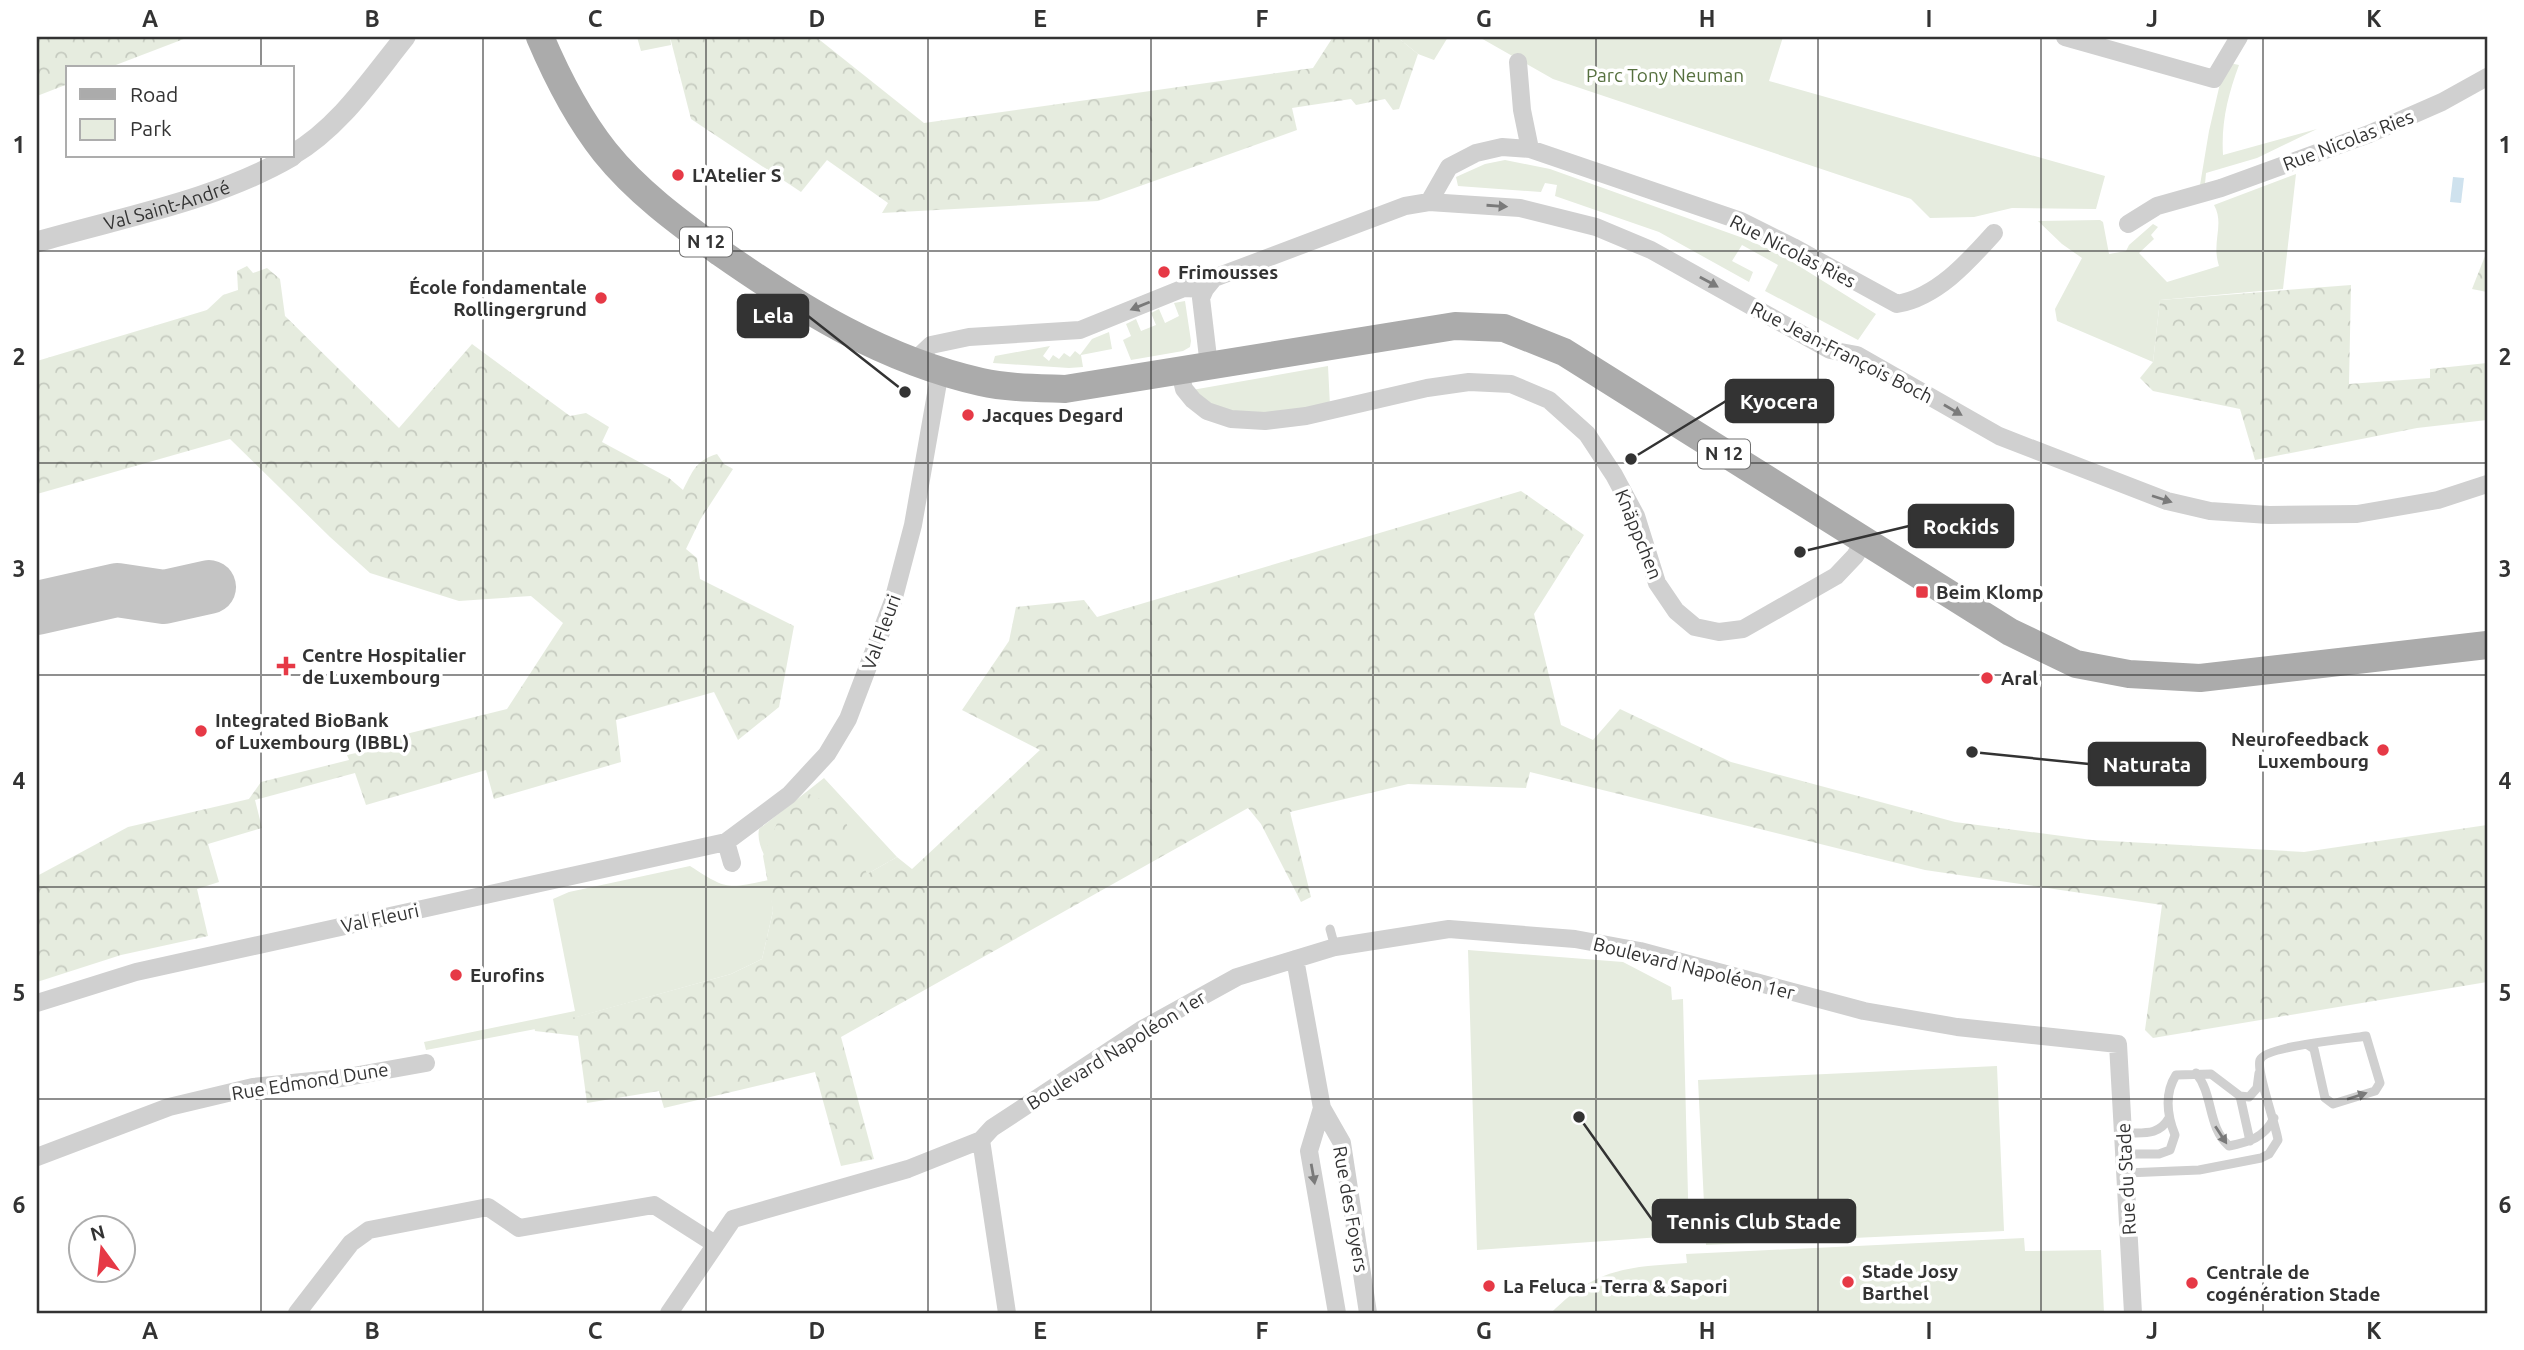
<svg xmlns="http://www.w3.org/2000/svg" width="2524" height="1350" font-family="Ubuntu,sans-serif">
	<defs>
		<pattern id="forest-crowns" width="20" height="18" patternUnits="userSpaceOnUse" patternTransform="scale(1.75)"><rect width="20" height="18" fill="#e6ecdf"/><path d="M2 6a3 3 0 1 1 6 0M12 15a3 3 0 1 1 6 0" fill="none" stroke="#c6cbc0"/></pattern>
	</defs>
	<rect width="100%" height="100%" fill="#fff"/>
	<path fill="#e6ecdf" d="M637 37H670L671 45 641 51Z
		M1397 37H1448L1434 60 1418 54Z
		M1479 37H1783L1769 81 2105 176 2096 209 2012 208 1974 217 1930 218 1911 199 1553 79Z
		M2225 62 2239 65C2228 95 2221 122 2223 155L2317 129 2257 158 2206 173 2205 184 2200 185 2209 131Z
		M1505 160 1550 169 1743 238 1778 253 1876 314 1858 340 1765 291 1778 265 1742 245 1732 261 1753 272 1749 282 1659 232 1555 196 1557 185 1545 183 1541 192 1458 186 1456 177 1485 164Z
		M2296 174 2283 289 2160 300 2153 362 2057 321 2055 309 2082 258 2062 244 2038 221 2100 220 2103 222 2109 254 2126 251 2129 245 2153 224 2158 227 2151 235 2154 239 2139 253 2167 282 2219 266C2211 241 2225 225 2214 205Z
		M1185 301 1191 341 1190 347 1183 351 1131 360 1123 340 1131 336 1126 324 1136 319 1141 331 1156 325 1151 313 1159 309 1165 323 1179 316 1174 303Z
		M1109 332 1112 349 1081 355 1083 367 1069 368 993 363 995 356 1050 346 1043 356 1049 361 1053 355 1059 359 1064 353 1070 357 1075 351 1080 355 1092 339Z
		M1328 366 1330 406C1309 410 1249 420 1229 414 1215 409 1202 402 1192 390Z
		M824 778 897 857 804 910C789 890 754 855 759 829Z
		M690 866C727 890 727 889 769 880L773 911 762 959 731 974 577 1017 578 1021 426 1050 424 1042 575 1011 553 899 569 892Z
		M1468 950 1623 962 1671 987 1672 1000 1683 999 1689 1235 1477 1250Z
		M1997 1066 2004 1231 1706 1245 1698 1080Z
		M2024 1238 2025 1251 2101 1250 2104 1313H1551C1596 1268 1627 1267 1687 1263L1686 1254Z"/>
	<path fill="url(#forest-crowns)" d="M37 37H189L108 68H68V84L37 96Z
		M670 37H816L924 123 1313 68 1333 37H1397L1418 54 1399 109 1393 110 1385 99 1356 105 1351 99 1292 108 1297 130 1098 201 882 213 888 203 827 160 801 192 691 119Z
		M2487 251V292L2472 289Z
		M247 266 253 273 267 268 280 279 285 316 399 428 472 344 570 416 586 413 609 427 602 442 669 478 683 490C693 471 695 461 717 454L724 464 733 469 700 520 686 549 697 558 700 579 794 626 779 707 738 740 714 692 616 720 621 762 494 799 486 770 366 805 355 773 255 800 262 828 208 844 219 882 197 889 208 936 121 955 37 982V876L128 827 249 799 261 782 349 760 347 755 396 744 394 737 507 709 563 623 531 596 459 601 370 573 330 537 230 439 37 494V361L207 310 223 295 238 290 237 271Z
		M2351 285 2349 384 2430 378V369L2487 363V420L2417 428 2255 460 2240 409 2153 391 2140 378 2153 362 2160 300Z
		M1521 491 1584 535 1534 614 1561 725 1593 740 1620 709 1731 762 1955 822 2092 840 2304 852 2487 825V982L2153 1038 2145 1030 2162 905 1925 870 1530 772 1526 788 1408 784 1290 812 1311 897 1301 902 1261 824 1248 808 841 1037 874 1159 841 1166 815 1072 664 1108 659 1091 587 1103 578 1036 535 1031 534 1026 576 1017 731 974 762 959 773 911 763 856 781 814 809 794 840 808 867 874 897 857 912 869 1040 750 962 710 1009 641 1016 607 1084 600 1097 617Z"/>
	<path fill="#cfe2ee" d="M2453 177 2464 178 2461 203 2450 202Z"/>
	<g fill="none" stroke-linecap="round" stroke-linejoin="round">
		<path stroke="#c4c4c4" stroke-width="54" d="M37 608 117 590 164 597 209 587"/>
		<path stroke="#d0d0d0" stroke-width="9" d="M1330 929 1335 947
			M2196 1073C2214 1095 2207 1127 2229 1146 2249 1142 2264 1138 2274 1118
			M2240 1096 2250 1141
			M2123 1133C2142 1132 2158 1137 2169 1118
			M2124 1154H2159L2170 1150 2175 1135C2167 1115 2164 1094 2176 1075L2211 1074 2240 1096 2249 1097 2257 1088 2259 1073
			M2126 1173 2199 1170 2261 1158 2269 1154 2278 1140C2276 1125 2256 1071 2260 1060 2265 1046 2349 1039 2366 1036L2380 1083 2375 1091 2333 1104 2325 1098 2314 1049 2308 1045"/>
		<path stroke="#d0d0d0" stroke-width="18" d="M2065 37 2214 79 2239 37
			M1518 62 1522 110 1530 149
			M1429 202 1449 167 1476 153 1502 147 1530 149 1741 221 1793 247 1897 304C1937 297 1968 262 1994 233
			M2128 224 2157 206 2221 188 2369 134 2442 102 2487 77
			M913 362 931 345 969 337 1080 330 1184 288 1205 289
			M1209 366 1201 298 1205 289 1214 278 1405 206 1429 202 1520 208 1596 227 1651 250 1830 350 1857 355 1999 436 2167 501 2210 511 2269 515 2357 514 2438 500 2487 484
			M1180 372 1184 389 1193 400 1207 411 1231 419 1265 421 1306 416 1427 388 1469 382 1511 384 1549 400 1587 434 1614 475 1636 516 1657 583 1676 611 1695 627 1719 632 1743 629 1836 576 1855 556 1864 541
			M726 842 732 863
			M1295 959 1322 1108 1342 1143 1368 1313
			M37 1003 136 972 726 842 789 795 827 754 848 719 893 601 913 525 940 371
			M1322 1108 1309 1151 1337 1313
			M981 1140 1007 1313
			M37 1157 169 1107 253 1087 342 1078 426 1063
			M297 1313 351 1243 369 1230 488 1207 519 1228 654 1205 715 1244
			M669 1313 733 1219 908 1169 981 1140 992 1128 1141 1030 1237 977 1335 947 1449 929 1575 939 1640 951 1864 1011 1957 1027 2118 1044 2133 1313"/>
		<g stroke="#d0d0d0" stroke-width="21">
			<path d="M292 155C340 127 371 79 405 37"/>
			<path id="s1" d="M37 242C122 217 215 201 292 156"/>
		</g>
		<path stroke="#ababab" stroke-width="28" d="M540 37C557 77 578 118 605 152 637 192 680 223 721 253 801 309 884 360 981 382 1008 388 1037 388 1065 389L1455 326 1504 328 1564 352 2010 632 2076 664 2129 674 2200 678 2487 645"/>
	</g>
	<defs><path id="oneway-solid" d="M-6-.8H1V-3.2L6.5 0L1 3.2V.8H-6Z" transform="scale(1.75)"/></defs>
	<g fill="#7a7a7a">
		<use href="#oneway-solid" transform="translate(1497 206) rotate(4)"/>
		<use href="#oneway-solid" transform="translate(1709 282) rotate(29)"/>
		<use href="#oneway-solid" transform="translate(1140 306) rotate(158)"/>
		<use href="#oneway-solid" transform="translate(1953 410) rotate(30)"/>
		<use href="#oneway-solid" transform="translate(2162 499) rotate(18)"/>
		<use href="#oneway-solid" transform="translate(2357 1096) rotate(-18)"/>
		<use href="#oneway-solid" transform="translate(2221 1135) rotate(57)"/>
		<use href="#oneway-solid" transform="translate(1313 1174) rotate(80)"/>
	</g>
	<path fill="none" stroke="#333" stroke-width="2" stroke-opacity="0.55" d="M261 37V68M483 37V1313M706 37V1313M928 37V1313M1151 37V1313M1373 37V1313M1596 37V1313M1818 37V1313M2041 37V1313M2263 37V1313M261 156V1313M37 251H2487M37 463H2487M37 675H2487M37 887H2487M37 1099H2487"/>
	<g fill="#e63946" stroke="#fff" stroke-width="2.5">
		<circle cx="678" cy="175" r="7"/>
		<circle cx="1164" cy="272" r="7"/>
		<circle cx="601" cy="298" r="7"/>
		<circle cx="968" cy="415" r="7"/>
		<rect x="1915" y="585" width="14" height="14" rx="3.5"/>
		<path d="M282.5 655.5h7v7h7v7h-7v7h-7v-7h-7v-7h7z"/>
		<circle cx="1987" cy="678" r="7"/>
		<circle cx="201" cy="731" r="7"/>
		<circle cx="2383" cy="750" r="7"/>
		<circle cx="456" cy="975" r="7"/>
		<circle cx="1848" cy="1282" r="7"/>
		<circle cx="2192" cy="1283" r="7"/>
		<circle cx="1489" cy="1286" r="7"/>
	</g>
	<g text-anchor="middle" stroke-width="7" stroke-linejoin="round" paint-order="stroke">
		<g fill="#fff" stroke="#707070" stroke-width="2">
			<rect x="680" y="227.5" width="52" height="29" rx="5"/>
			<rect x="1698" y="439.5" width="52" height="29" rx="5"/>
		</g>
		<g font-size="18" font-weight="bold" fill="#333">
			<text x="706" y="248">N 12</text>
			<text x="1724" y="460">N 12</text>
		</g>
		<g font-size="19" fill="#56703f" stroke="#fff">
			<text x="1665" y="82">Parc Tony Neuman</text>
		</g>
		<g font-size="19" fill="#333" stroke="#fff">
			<text transform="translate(2348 140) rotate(-21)" y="7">Rue Nicolas Ries</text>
			<text dy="7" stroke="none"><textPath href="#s1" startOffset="135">Val Saint-André</textPath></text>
			<text transform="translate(1793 251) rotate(27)" y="7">Rue Nicolas Ries</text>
			<text transform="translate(1842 352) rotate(27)" y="7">Rue Jean-François Boch</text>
			<text transform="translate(1639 534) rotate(68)" y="7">Knäppchen</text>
			<text transform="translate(881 632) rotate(-70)" y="7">Val Fleuri</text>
			<text transform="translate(380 918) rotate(-12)" y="7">Val Fleuri</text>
			<text transform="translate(1694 968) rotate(14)" y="7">Boulevard Napoléon 1er</text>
			<text transform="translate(1116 1050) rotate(-32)" y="7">Boulevard Napoléon 1er</text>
			<text transform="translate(310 1081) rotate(-9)" y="7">Rue Edmond Dune</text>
			<text transform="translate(2126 1179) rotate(-93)" y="7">Rue du Stade</text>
			<text transform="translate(1351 1209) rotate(80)" y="7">Rue des Foyers</text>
		</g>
		<g font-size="19" font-weight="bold" fill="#333" stroke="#fff" text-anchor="start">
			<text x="692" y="182">L'Atelier S</text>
			<text x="1178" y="279">Frimousses</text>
			<text x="587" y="294" text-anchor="end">École fondamentale<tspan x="587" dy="22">Rollingergrund</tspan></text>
			<text x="982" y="422">Jacques Degard</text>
			<text x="1936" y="599">Beim Klomp</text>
			<text x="302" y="662">Centre Hospitalier<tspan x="302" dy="22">de Luxembourg</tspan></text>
			<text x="2001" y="685">Aral</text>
			<text x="215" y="727">Integrated BioBank<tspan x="215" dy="22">of Luxembourg (IBBL)</tspan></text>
			<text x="2369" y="746" text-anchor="end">Neurofeedback<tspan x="2369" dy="22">Luxembourg</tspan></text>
			<text x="470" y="982">Eurofins</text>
			<text x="1862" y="1278">Stade Josy<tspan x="1862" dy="22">Barthel</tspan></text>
			<text x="2206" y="1279">Centrale de<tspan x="2206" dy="22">cogénération Stade</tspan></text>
			<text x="1503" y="1293">La Feluca - Terra &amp; Sapori</text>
		</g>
	</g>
	<path fill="none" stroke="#333" stroke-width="2.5" d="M905 392L808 316M1631 459L1726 401M1800 552L1909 526M1972 752L2089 764M1579 1117L1653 1221"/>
	<g fill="#333" stroke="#fff" stroke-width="2.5">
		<circle cx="905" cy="392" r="7"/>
		<circle cx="1631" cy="459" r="7"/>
		<circle cx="1800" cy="552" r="7"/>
		<circle cx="1972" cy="752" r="7"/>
		<circle cx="1579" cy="1117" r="7"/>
	</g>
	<g fill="#333" stroke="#333" stroke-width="2.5">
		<rect x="738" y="295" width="70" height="42" rx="7"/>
		<rect x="1726" y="380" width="107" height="42" rx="7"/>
		<rect x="1909" y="505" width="104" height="42" rx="7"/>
		<rect x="2089" y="743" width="116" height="42" rx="7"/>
		<rect x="1653" y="1200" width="202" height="42" rx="7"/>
	</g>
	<g font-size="21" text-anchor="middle" font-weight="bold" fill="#fff">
		<text x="773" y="323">Lela</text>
		<text x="1779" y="409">Kyocera</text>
		<text x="1961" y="534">Rockids</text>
		<text x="2147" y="772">Naturata</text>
		<text x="1754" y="1229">Tennis Club Stade</text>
	</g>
	<rect width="2524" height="1350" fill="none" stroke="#ffffff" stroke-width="77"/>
	<rect x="66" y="66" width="228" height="91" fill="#ffffff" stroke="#adadad" stroke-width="2"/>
	<rect x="80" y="89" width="35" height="10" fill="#ababab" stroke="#adadad" stroke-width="2"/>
	<text x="130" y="102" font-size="21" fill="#333333">Road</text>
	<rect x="80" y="119" width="35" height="21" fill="#e6ecdf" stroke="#adadad" stroke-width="2"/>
	<text x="130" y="136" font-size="21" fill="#333333">Park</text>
	<g transform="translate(102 1249) rotate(345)"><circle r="33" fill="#ffffff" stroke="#adadad" stroke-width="2"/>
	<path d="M0-5L12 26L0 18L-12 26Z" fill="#e63946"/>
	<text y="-10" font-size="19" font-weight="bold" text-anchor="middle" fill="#333333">N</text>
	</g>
	<rect x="38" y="38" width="2448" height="1274" fill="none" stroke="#333" stroke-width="2.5"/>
	<g font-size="23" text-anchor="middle" font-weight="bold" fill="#333">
		<text x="150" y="27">A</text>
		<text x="372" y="27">B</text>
		<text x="595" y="27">C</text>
		<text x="817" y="27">D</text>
		<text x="1040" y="27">E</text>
		<text x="1262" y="27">F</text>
		<text x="1484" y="27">G</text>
		<text x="1707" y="27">H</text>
		<text x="1929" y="27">I</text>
		<text x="2152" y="27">J</text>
		<text x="2374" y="27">K</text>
		<text x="19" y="153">1</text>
		<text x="2505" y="153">1</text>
		<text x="19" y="365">2</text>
		<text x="2505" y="365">2</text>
		<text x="19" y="577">3</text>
		<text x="2505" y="577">3</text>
		<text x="19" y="789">4</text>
		<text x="2505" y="789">4</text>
		<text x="19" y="1001">5</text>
		<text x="2505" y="1001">5</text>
		<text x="19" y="1213">6</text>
		<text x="2505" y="1213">6</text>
		<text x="150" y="1339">A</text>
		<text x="372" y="1339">B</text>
		<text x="595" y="1339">C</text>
		<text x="817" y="1339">D</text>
		<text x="1040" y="1339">E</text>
		<text x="1262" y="1339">F</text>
		<text x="1484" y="1339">G</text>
		<text x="1707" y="1339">H</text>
		<text x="1929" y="1339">I</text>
		<text x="2152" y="1339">J</text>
		<text x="2374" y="1339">K</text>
	</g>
</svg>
